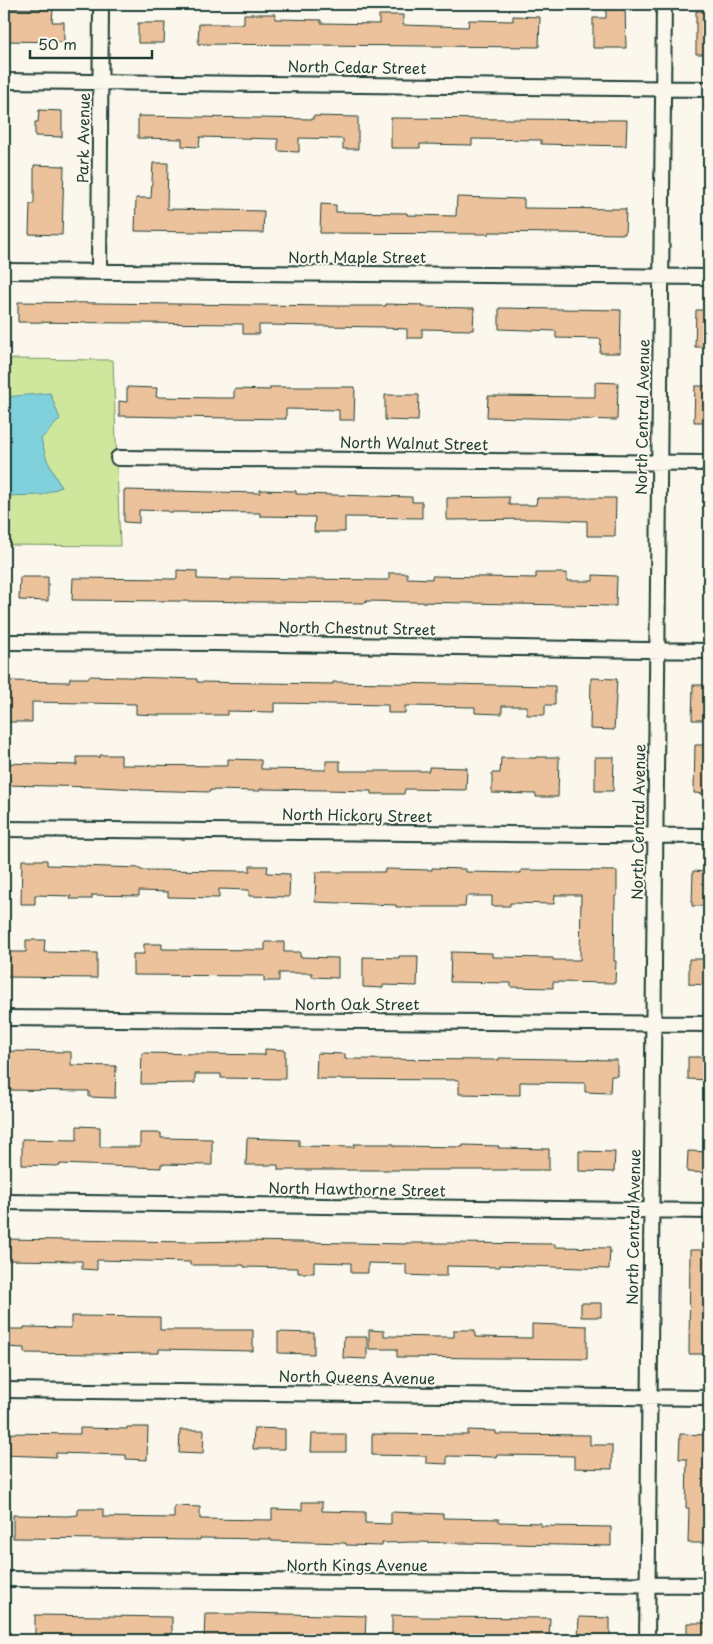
<svg xmlns="http://www.w3.org/2000/svg" width="713" height="1644" font-family="'Playpen Sans',sans-serif">
	<rect width="100%" height="100%" fill="#fbf7ec"/>
	<filter id="ink" filterUnits="userSpaceOnUse"><feTurbulence type="fractalNoise" baseFrequency=".02" numOctaves="2"/><feDisplacementMap in="SourceGraphic" scale="10" xChannelSelector="R" yChannelSelector="G"/><feConvolveMatrix kernelMatrix="1 2 1 2 8 2 1 2 1" color-interpolation-filters="sRGB"/></filter>
	<g filter="url(#ink)">
		<path fill="#cfe79c" stroke="#779268" d="M4 359 113 360 120 546 4 545Z"/>
		<path fill="#81d1dd" stroke="#5a9699" d="M50 393 60 419 41 439 47 460 61 487 42 495 4 496V397Z"/>
		<path fill="#ecc29c" stroke="#1f3d34" d="M606 4H625L626 48H593V18H606Z
			M4 8 53 9 52 22H64V42L4 41Z
			M696 11H709V54H696Z
			M244 14H275V19L321 20V23L379 24V15H403V25L468 27 469 20 513 21V16L540 17 539 47 198 44 199 24H244Z
			M138 23H165L164 43H138Z
			M39 110 62 111V137L35 136V122H38Z
			M138 116 313 119V116L358 117V149H343V139L299 138V152L278 151V139L200 137 199 147 182 146V139L138 138Z
			M391 118 627 120 626 146 541 144V140L472 139V145L420 144V148H391Z
			M153 163H168L167 209 264 211 263 233 135 231 136 198H151Z
			M34 165 64 166 62 235 29 234 30 204H34Z
			M457 197 524 199V208L626 209 625 234 489 232V234L320 233 321 204 336 205V212L407 213V215L456 216Z
			M18 302 334 306H386V304L423 305 422 307 474 308 473 330 422 329V338H407V329L385 328V327L266 325H259V334H243V324L18 322Z
			M499 308 621 310 620 353H600L601 339 556 338V331L499 329Z
			M696 310H709V347H695Z
			M595 382 618 383 617 420 487 417 488 396 595 397Z
			M695 386H709V422H694Z
			M127 387 157 388 156 397 219 398H234V389L270 390V387H355L354 420H339V410L286 409V419L119 416V401L127 402Z
			M385 395H419L418 421 385 420Z
			M124 490 260 493V490L296 491V494L412 497V502H422V518L345 517V532H314L315 517 260 516V513L168 512V511L139 510V523L124 522Z
			M509 497V505H536L537 498H616L615 536H587V521L536 519 447 520V498Z
			M177 570 197 571V579L231 580V578L379 580H389V573H407V578L432 579V576L536 578V573H567V581H593V575L617 576 616 606 366 601V603L72 600 73 578 177 579Z
			M20 577H48V601L19 600Z
			M89 676 197 679V682L333 684V682L555 686V705H545V715H527V706H502V714L475 713V707L405 706V713H388V705L274 703V712L227 711V715H157L136 714V704L32 702V722H7V681L69 682 70 678H89Z
			M591 678 617 679 614 730 590 729Z
			M693 685H709V720H692Z
			M695 745H709V794L694 793Z
			M100 755H121V765L228 766V759L261 760V769L326 770V761H340V771H429V767L467 768 466 790 405 789 404 794H371V791L325 790 260 789V791L210 790V792L139 790V789L99 787 4 785V763L77 765V757H100Z
			M536 757H559L558 797H536V794L492 793V773H500L501 758H536Z
			M595 757H614L613 791H595Z
			M22 860H47V865L140 868V870L250 871V866H268L267 873 290 874 289 897 249 896V890L219 889V898L168 897V892L139 891V896L92 895V899H70L71 896 35 895V904H21Z
			M432 868 466 869V872L521 873V870L617 871V896H615L614 961H616L615 983 553 982V988L511 987V983L450 982 451 952 492 953V957L553 958V960H580L581 895H555L554 904 510 903V906H492V896H466L465 907H396V905L315 902 316 872H385V869L432 870Z
			M693 871 709 872V906H692Z
			M26 940H45L44 952 97 953V978L4 977V952H26Z
			M265 942H284V952H300V957L338 958V978L312 977V973H279V981H264V976L133 975V954H144V944H162V949L265 950Z
			M399 956H418L417 986 383 985V988L363 987V957L399 958Z
			M689 959H709V985L689 984Z
			M265 1049 285 1050V1079L221 1078V1074H195V1083L141 1084 142 1053 265 1055Z
			M4 1051 71 1052V1065L116 1066 115 1098 89 1097V1091L4 1090Z
			M317 1053 345 1054V1059L499 1060V1058L617 1060V1076H611L610 1093 585 1092V1083L520 1082V1095L459 1094V1080L316 1079Z
			M688 1057H709V1080L688 1079Z
			M77 1126 100 1127V1147H140V1133H161V1138L212 1139V1165L161 1164V1168L60 1164V1166L22 1165V1139L77 1140Z
			M247 1138 299 1140V1146L354 1147V1144H394V1146L463 1147V1145L499 1146 498 1148 549 1149V1170H278V1165H246Z
			M579 1151 615 1152 614 1172 579 1171Z
			M688 1151 709 1152V1173L687 1172Z
			M4 1239 190 1242 244 1241 406 1244V1243H447L555 1244V1247L610 1248 609 1269 500 1265V1267L447 1266V1276H430L406 1275V1264L368 1263V1273H351V1263L314 1262V1273H298V1268L244 1267V1265H190V1262L97 1260V1270L82 1269V1261L4 1260Z
			M690 1250H709V1354H689Z
			M581 1303H601V1317H581Z
			M71 1316 160 1317V1330H253V1351L159 1349V1353L93 1354 24 1353V1348L4 1347V1329H24V1327L71 1328Z
			M532 1324 587 1326V1359L397 1357V1349H369V1330L384 1331V1336L443 1337H454V1330H475V1337L532 1338Z
			M278 1332 314 1333V1354L278 1353Z
			M344 1337H367V1359L343 1358Z
			M127 1427H148L147 1460 126 1459V1455L56 1453V1457L4 1455V1433L80 1434V1428L127 1429Z
			M254 1428 285 1429V1449H253Z
			M180 1430H204L203 1454 179 1453Z
			M468 1430 496 1431V1434L590 1435V1445H612V1469L574 1468V1456L496 1455V1457L447 1456V1464L426 1463V1456L372 1455V1434L468 1435Z
			M312 1434H346V1452H311Z
			M680 1434 709 1435 706 1522H709V1543H688L689 1508H686L687 1459H679Z
			M302 1502H322V1511L365 1512V1523L391 1524V1512L443 1514V1518L499 1519V1522L541 1523V1526L611 1527V1546L413 1542 382 1543V1546L346 1545V1543L271 1541V1539L200 1538V1540L13 1538V1515L67 1516 78 1515V1509H103V1517L174 1518V1506L200 1507V1519L272 1520V1509L302 1510Z
			M246 1613 366 1616 365 1640 290 1639V1636L234 1635V1640H204L205 1614H246Z
			M35 1615 172 1617V1639L35 1637Z
			M392 1615 420 1616V1617L550 1618 549 1640H438V1638L392 1637Z
			M579 1617 610 1618V1639H578Z
			M687 1623H706V1640H687Z"/>
		<g fill="none" stroke-linecap="round" stroke-linejoin="round">
			<g stroke="#1f3d34" stroke-width="18">
				<path id="minor" d="M4 81 709 89
					M4 271 709 277
					M99 272 101 4
					M118 458 709 463
					M4 642 215 643 709 651
					M4 829 709 836
					M4 1018 709 1024
					M4 1202 709 1211
					M4 1390 709 1398
					M4 1579 709 1585
					M647 1640 664 4"/>
			</g>
			<use href="#minor" stroke="#fbf7ec" stroke-width="14"/>
		</g>
	</g>
	<g text-anchor="middle" stroke-width="4" stroke-linejoin="round" paint-order="stroke">
		<g font-size="15" fill="#1f3d34" stroke="#fbf7ec">
			<text transform="translate(357 68) rotate(1)" y="5">North Cedar Street</text>
			<text transform="translate(84 138) rotate(-89)" y="5">Park Avenue</text>
			<text x="357" y="263">North Maple Street</text>
			<text transform="translate(643 417) rotate(-89)" y="5">North Central Avenue</text>
			<text transform="translate(414 444) rotate(1)" y="5">North Walnut Street</text>
			<text transform="translate(357 629) rotate(1)" y="5">North Chestnut Street</text>
			<text transform="translate(357 816) rotate(1)" y="5">North Hickory Street</text>
			<text transform="translate(639 822) rotate(-89)" y="5">North Central Avenue</text>
			<text x="357" y="1010">North Oak Street</text>
			<text transform="translate(357 1190) rotate(1)" y="5">North Hawthorne Street</text>
			<text transform="translate(634 1227) rotate(-89)" y="5">North Central Avenue</text>
			<text transform="translate(357 1378) rotate(1)" y="5">North Queens Avenue</text>
			<text x="357" y="1571">North Kings Avenue</text>
		</g>
	</g>
	<rect width="713" height="1644" fill="none" stroke="#fbf7ec" stroke-width="20"/>
	<rect x="10" y="10" width="693" height="1624" fill="none" stroke="#1f3d34" stroke-width="2" filter="url(#ink)"/>
	<path d="M30 50v8h122v-8" fill="none" stroke="#1f3d34" stroke-width="2.5"/>
	<text x="38" y="50" font-size="15" fill="#1f3d34" stroke="#fbf7ec" stroke-width="4" paint-order="stroke">50 m</text>
</svg>
